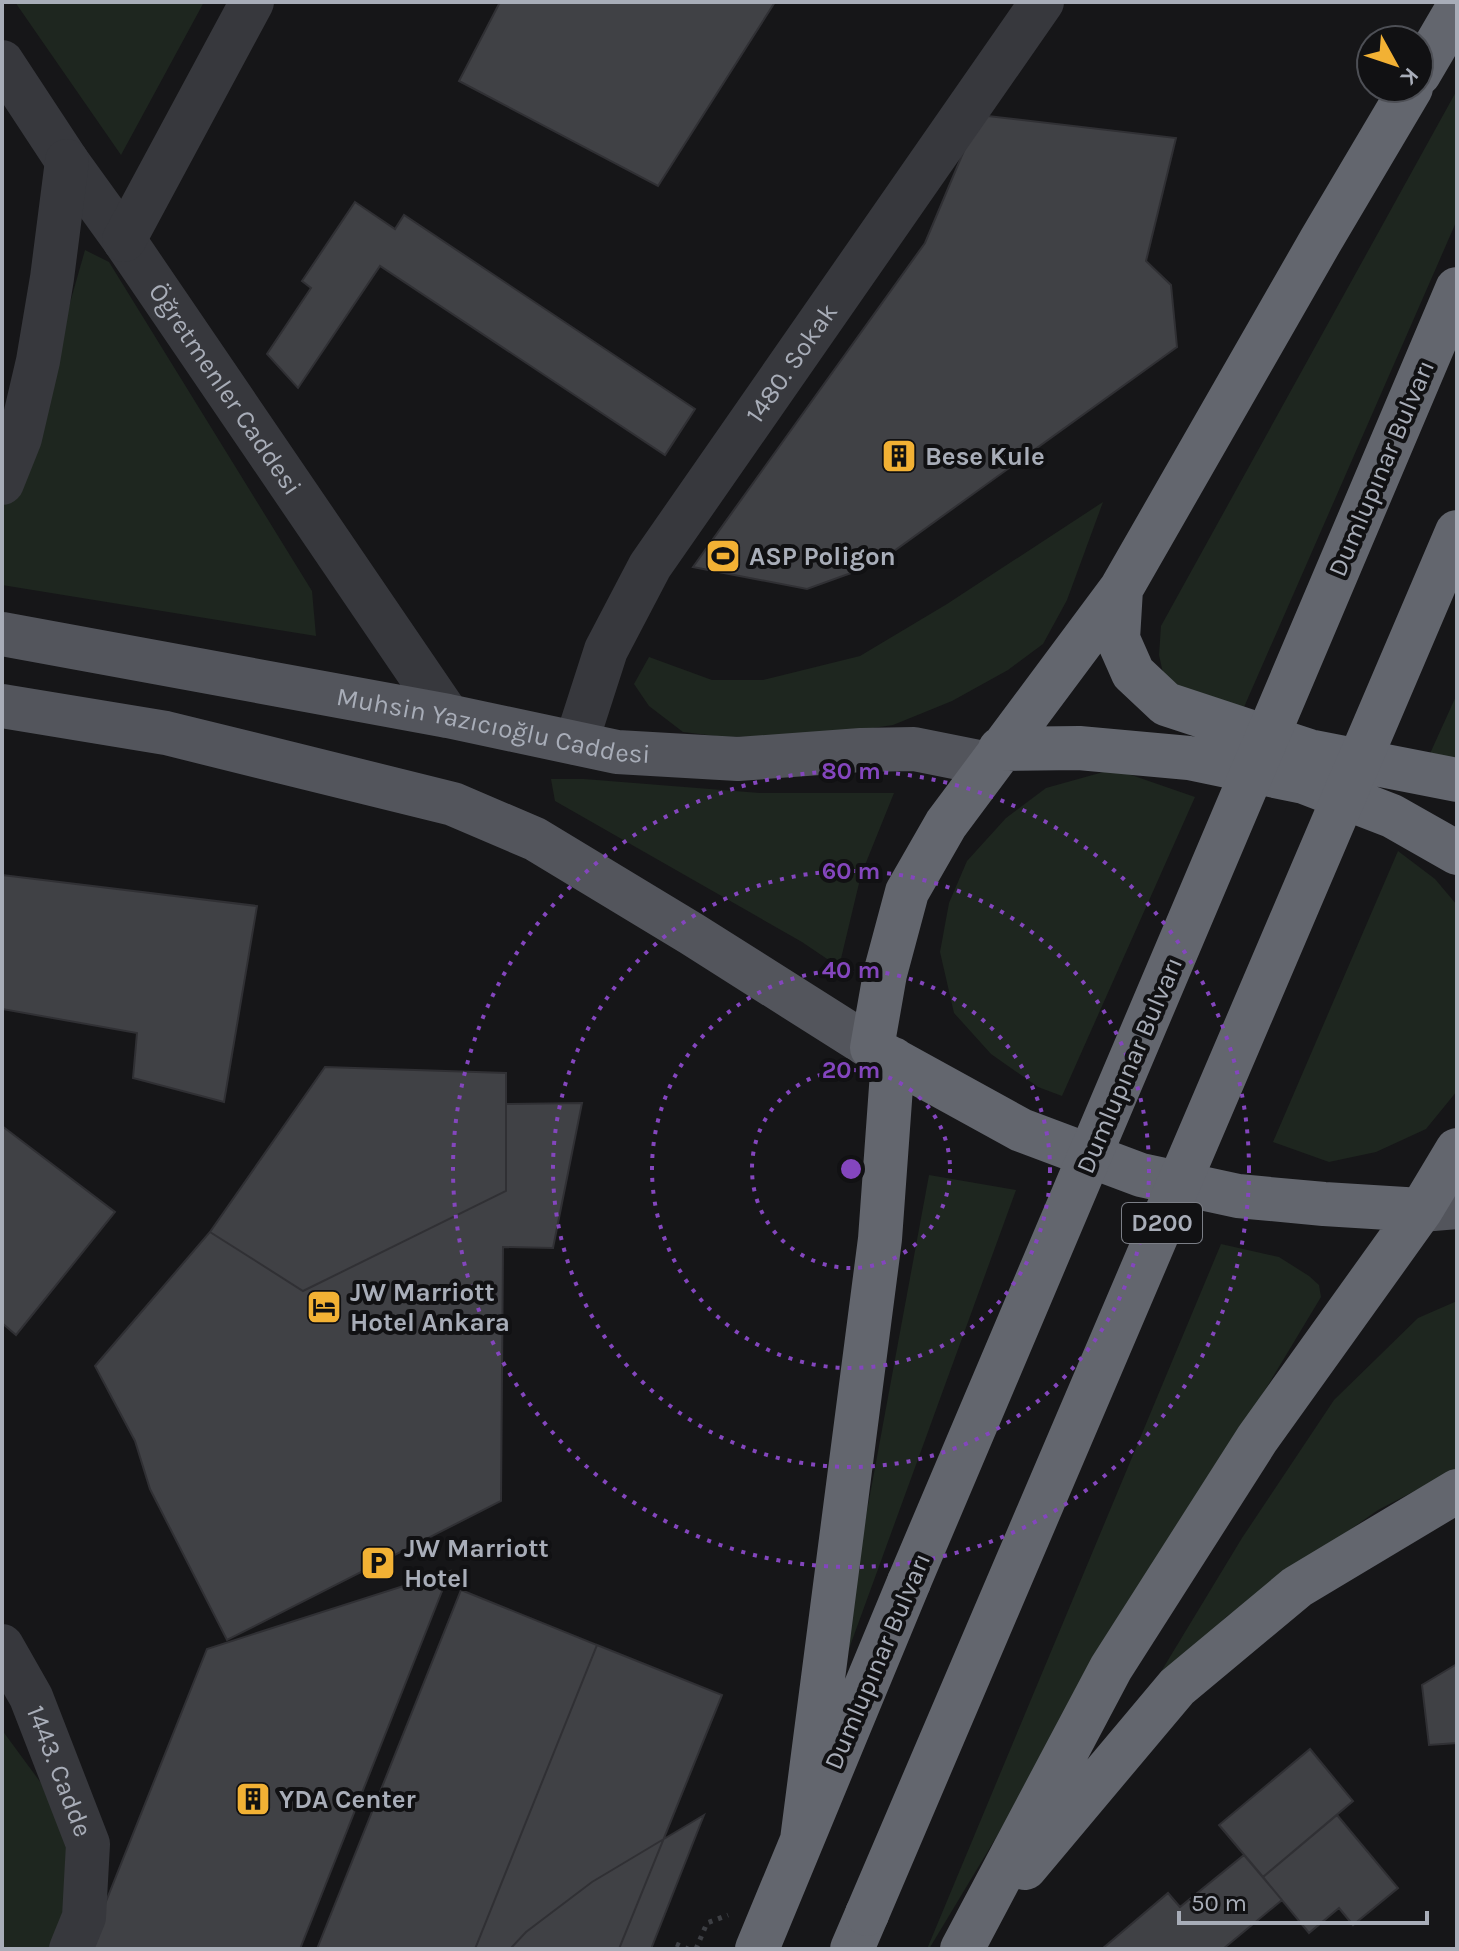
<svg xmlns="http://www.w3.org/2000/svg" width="1459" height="1951" font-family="Karla,sans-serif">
	<rect width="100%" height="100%" fill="#161618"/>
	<path fill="#1e261f" d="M15 2H204L121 155Z
		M1457 90V220L1241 714 1190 701 1163 673 1159 655 1161 626Z
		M85 250 109 262 312 591 316 636 2 585V502L26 458Z
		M1103 502 1067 600 1043 644 1008 670 952 701 893 725 820 736 724 737 683 732 649 706 634 684 649 657 712 680H763L860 656 947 604Z
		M1457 694V764L1428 758Z
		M1114 769 1195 797 1062 1096 1038 1087 991 1054 954 1013 940 952 949 903 967 861 1006 818 1046 788Z
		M551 779H584L760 793H894L861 875 839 967 802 942 555 801Z
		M1398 851 1435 879 1457 905V1091L1426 1129 1376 1152 1329 1162 1273 1142Z
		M929 1175 1016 1190 834 1690Z
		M1221 1244 1279 1257 1309 1276 1319 1285 1321 1297 929 1949H927Z
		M1457 1301V1469L1378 1510 1226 1617 1136 1713 1242 1538 1334 1400 1418 1318Z
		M2 1730 41 1783 73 1858 56 1949H2Z"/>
	<path fill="#404145" stroke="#303034" stroke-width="2" d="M500 2H775L658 186 459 81Z
		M979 115 1176 138 1146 261 1171 285 1177 347 876 564 807 589 693 567 925 243Z
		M355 202 395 229 404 215 695 409 665 455 380 266 298 388 267 354 311 288 302 281Z
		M2 875 257 906 224 1102 133 1078 137 1033 2 1009Z
		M325 1067 506 1073V1104L582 1103 553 1248 503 1247 501 1501 227 1640 150 1489 135 1441 95 1366 210 1232Z
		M325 1067 506 1073V1191L303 1291 210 1232Z
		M2 1126 115 1212 16 1335 2 1323Z
		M450 1571 300 1949H87L207 1649Z
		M461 1590 597 1645 475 1949H317Z
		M597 1645 722 1695 619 1949H475Z
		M1457 1664V1743L1429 1745 1422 1685Z
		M1310 1749 1353 1801 1263 1877 1219 1825Z
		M704 1815 651 1949H510L526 1932 592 1882Z
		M1337 1815 1398 1888 1353 1925 1339 1908 1309 1933 1263 1877Z
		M1244 1855 1282 1900 1223 1949H1102L1168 1893 1180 1907Z"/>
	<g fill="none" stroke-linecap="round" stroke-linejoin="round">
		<path stroke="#3d3f44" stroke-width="5" stroke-dasharray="4 6" stroke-linecap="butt" d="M676 1944 688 1949
			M696 1949 707 1923 728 1915"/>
		<g stroke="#37383d" stroke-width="44">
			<path id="s1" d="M2 62 67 161 124 240 448 716"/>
			<path d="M124 240 252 2"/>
			<path d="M2 483 20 438 38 361 52 278 67 161"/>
			<path id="s2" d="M576 743 606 650 650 566 1042 2"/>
			<path id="s3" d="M2 1646 31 1697 88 1844 84 1917 71 1949"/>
		</g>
		<g stroke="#53555c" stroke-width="44">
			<path id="s4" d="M2 634 448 716 617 752 738 759 861 750 914 749 989 764"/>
			<path d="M2 706 166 733 453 804 535 839 692 934 872 1048"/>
			<path d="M1421 1210 1457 1207"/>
		</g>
		<path stroke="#63666e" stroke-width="44" d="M1419 74 1457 9
			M1411 88 1321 240 1121 589 946 824 907 892 885 974 872 1048 1021 1130 1141 1175 1238 1196 1324 1204 1421 1210
			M1121 589 1118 639 1133 673 1166 704 1309 751 1457 780
			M1000 749 1079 748 1189 758 1304 782 1392 816 1457 853
			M802 1840 880 1239 893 1059
			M1025 1868 1177 1687 1297 1587 1457 1491
			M757 1949 909 1582
			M852 1949 867 1914
			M962 1949 1111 1668 1257 1439 1421 1210 1457 1150"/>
		<path stroke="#63666e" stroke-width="44" d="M909 1582 1457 289
			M867 1914 1457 532"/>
	</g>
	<g fill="none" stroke="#8446be" stroke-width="4" stroke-dasharray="4 8">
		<circle cx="851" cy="1169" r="99"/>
		<circle cx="851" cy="1169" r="199"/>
		<circle cx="851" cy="1169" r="298"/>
		<circle cx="851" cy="1169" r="398"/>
	</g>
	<defs>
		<g id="building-square" transform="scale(1.8)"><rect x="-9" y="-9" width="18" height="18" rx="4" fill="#f2b134" stroke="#111113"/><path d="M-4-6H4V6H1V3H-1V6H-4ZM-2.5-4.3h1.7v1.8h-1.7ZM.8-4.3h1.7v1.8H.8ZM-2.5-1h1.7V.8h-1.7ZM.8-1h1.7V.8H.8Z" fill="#111"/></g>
		<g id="stadium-square" transform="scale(1.8)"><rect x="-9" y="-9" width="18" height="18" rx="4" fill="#f2b134" stroke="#111113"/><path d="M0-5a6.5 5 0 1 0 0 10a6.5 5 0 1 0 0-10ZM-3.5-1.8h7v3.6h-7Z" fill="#111"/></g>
		<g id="hotel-square" transform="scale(1.8)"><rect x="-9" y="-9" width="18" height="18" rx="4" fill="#f2b134" stroke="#111113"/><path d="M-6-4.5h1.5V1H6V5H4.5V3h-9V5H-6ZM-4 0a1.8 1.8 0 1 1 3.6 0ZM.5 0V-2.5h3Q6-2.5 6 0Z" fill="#111"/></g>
		<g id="parking-square" transform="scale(1.8)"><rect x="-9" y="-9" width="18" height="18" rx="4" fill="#f2b134" stroke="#111113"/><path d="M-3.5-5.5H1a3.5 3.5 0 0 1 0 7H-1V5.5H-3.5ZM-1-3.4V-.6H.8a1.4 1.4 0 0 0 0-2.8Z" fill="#111"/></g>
	</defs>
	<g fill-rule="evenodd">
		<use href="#building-square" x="899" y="456"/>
		<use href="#stadium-square" x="723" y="556"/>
		<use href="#hotel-square" x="324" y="1307"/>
		<use href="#parking-square" x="378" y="1563"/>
		<use href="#building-square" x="253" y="1799"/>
	</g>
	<g text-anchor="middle" stroke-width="8" stroke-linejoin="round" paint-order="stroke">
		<rect fill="#111113" stroke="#7b7e86" stroke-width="2" x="1122" y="1203" width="80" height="40" rx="6"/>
		<g font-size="24" font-weight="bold" fill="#a8adb8">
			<text x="1162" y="1231">D200</text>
		</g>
		<g font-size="26" fill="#a8adb8" stroke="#111113">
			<text dy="9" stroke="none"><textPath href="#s2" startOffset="440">1480. Sokak</textPath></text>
			<text dy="9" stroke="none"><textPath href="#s1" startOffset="396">Öğretmenler Caddesi</textPath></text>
			<text transform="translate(1381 468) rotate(-67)" y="9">Dumlupınar Bulvarı</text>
			<text dy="9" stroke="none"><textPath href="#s4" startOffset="500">Muhsin Yazıcıoğlu Caddesi</textPath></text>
			<text transform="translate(1129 1065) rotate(-67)" y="9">Dumlupınar Bulvarı</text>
			<text transform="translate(877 1661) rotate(-67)" y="9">Dumlupınar Bulvarı</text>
			<text dy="9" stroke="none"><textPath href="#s3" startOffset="138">1443. Cadde</textPath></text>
		</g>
		<g font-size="26" font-weight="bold" fill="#a8adb8" stroke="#111113" text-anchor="start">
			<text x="925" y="465">Bese Kule</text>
			<text x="749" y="565">ASP Poligon</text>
			<text x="350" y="1301">JW Marriott<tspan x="350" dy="30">Hotel Ankara</tspan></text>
			<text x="404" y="1557">JW Marriott<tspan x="404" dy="30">Hotel</tspan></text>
			<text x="279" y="1808">YDA Center</text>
		</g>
	</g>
	<circle cx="851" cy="1169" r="12" fill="#8446be" stroke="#111113" stroke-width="4"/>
	<g font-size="24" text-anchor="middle" font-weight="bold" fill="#8446be" stroke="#111113" stroke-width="8" stroke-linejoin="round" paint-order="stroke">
		<text x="851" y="779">80 m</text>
		<text x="851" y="879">60 m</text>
		<text x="851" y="978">40 m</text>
		<text x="851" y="1078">20 m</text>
	</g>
	<rect width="1459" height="1951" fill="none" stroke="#a8adb8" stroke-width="8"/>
	<g transform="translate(1395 64) rotate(130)"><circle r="38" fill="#111113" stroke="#4d4f55" stroke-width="2"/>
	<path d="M0-6L14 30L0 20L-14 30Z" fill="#f2b134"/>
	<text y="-12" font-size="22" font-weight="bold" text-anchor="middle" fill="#a8adb8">K</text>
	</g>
	<path d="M1179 1911v12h248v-12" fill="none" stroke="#a8adb8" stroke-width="4"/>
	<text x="1191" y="1911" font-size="24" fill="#a8adb8" stroke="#111113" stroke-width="6" paint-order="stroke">50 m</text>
</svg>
